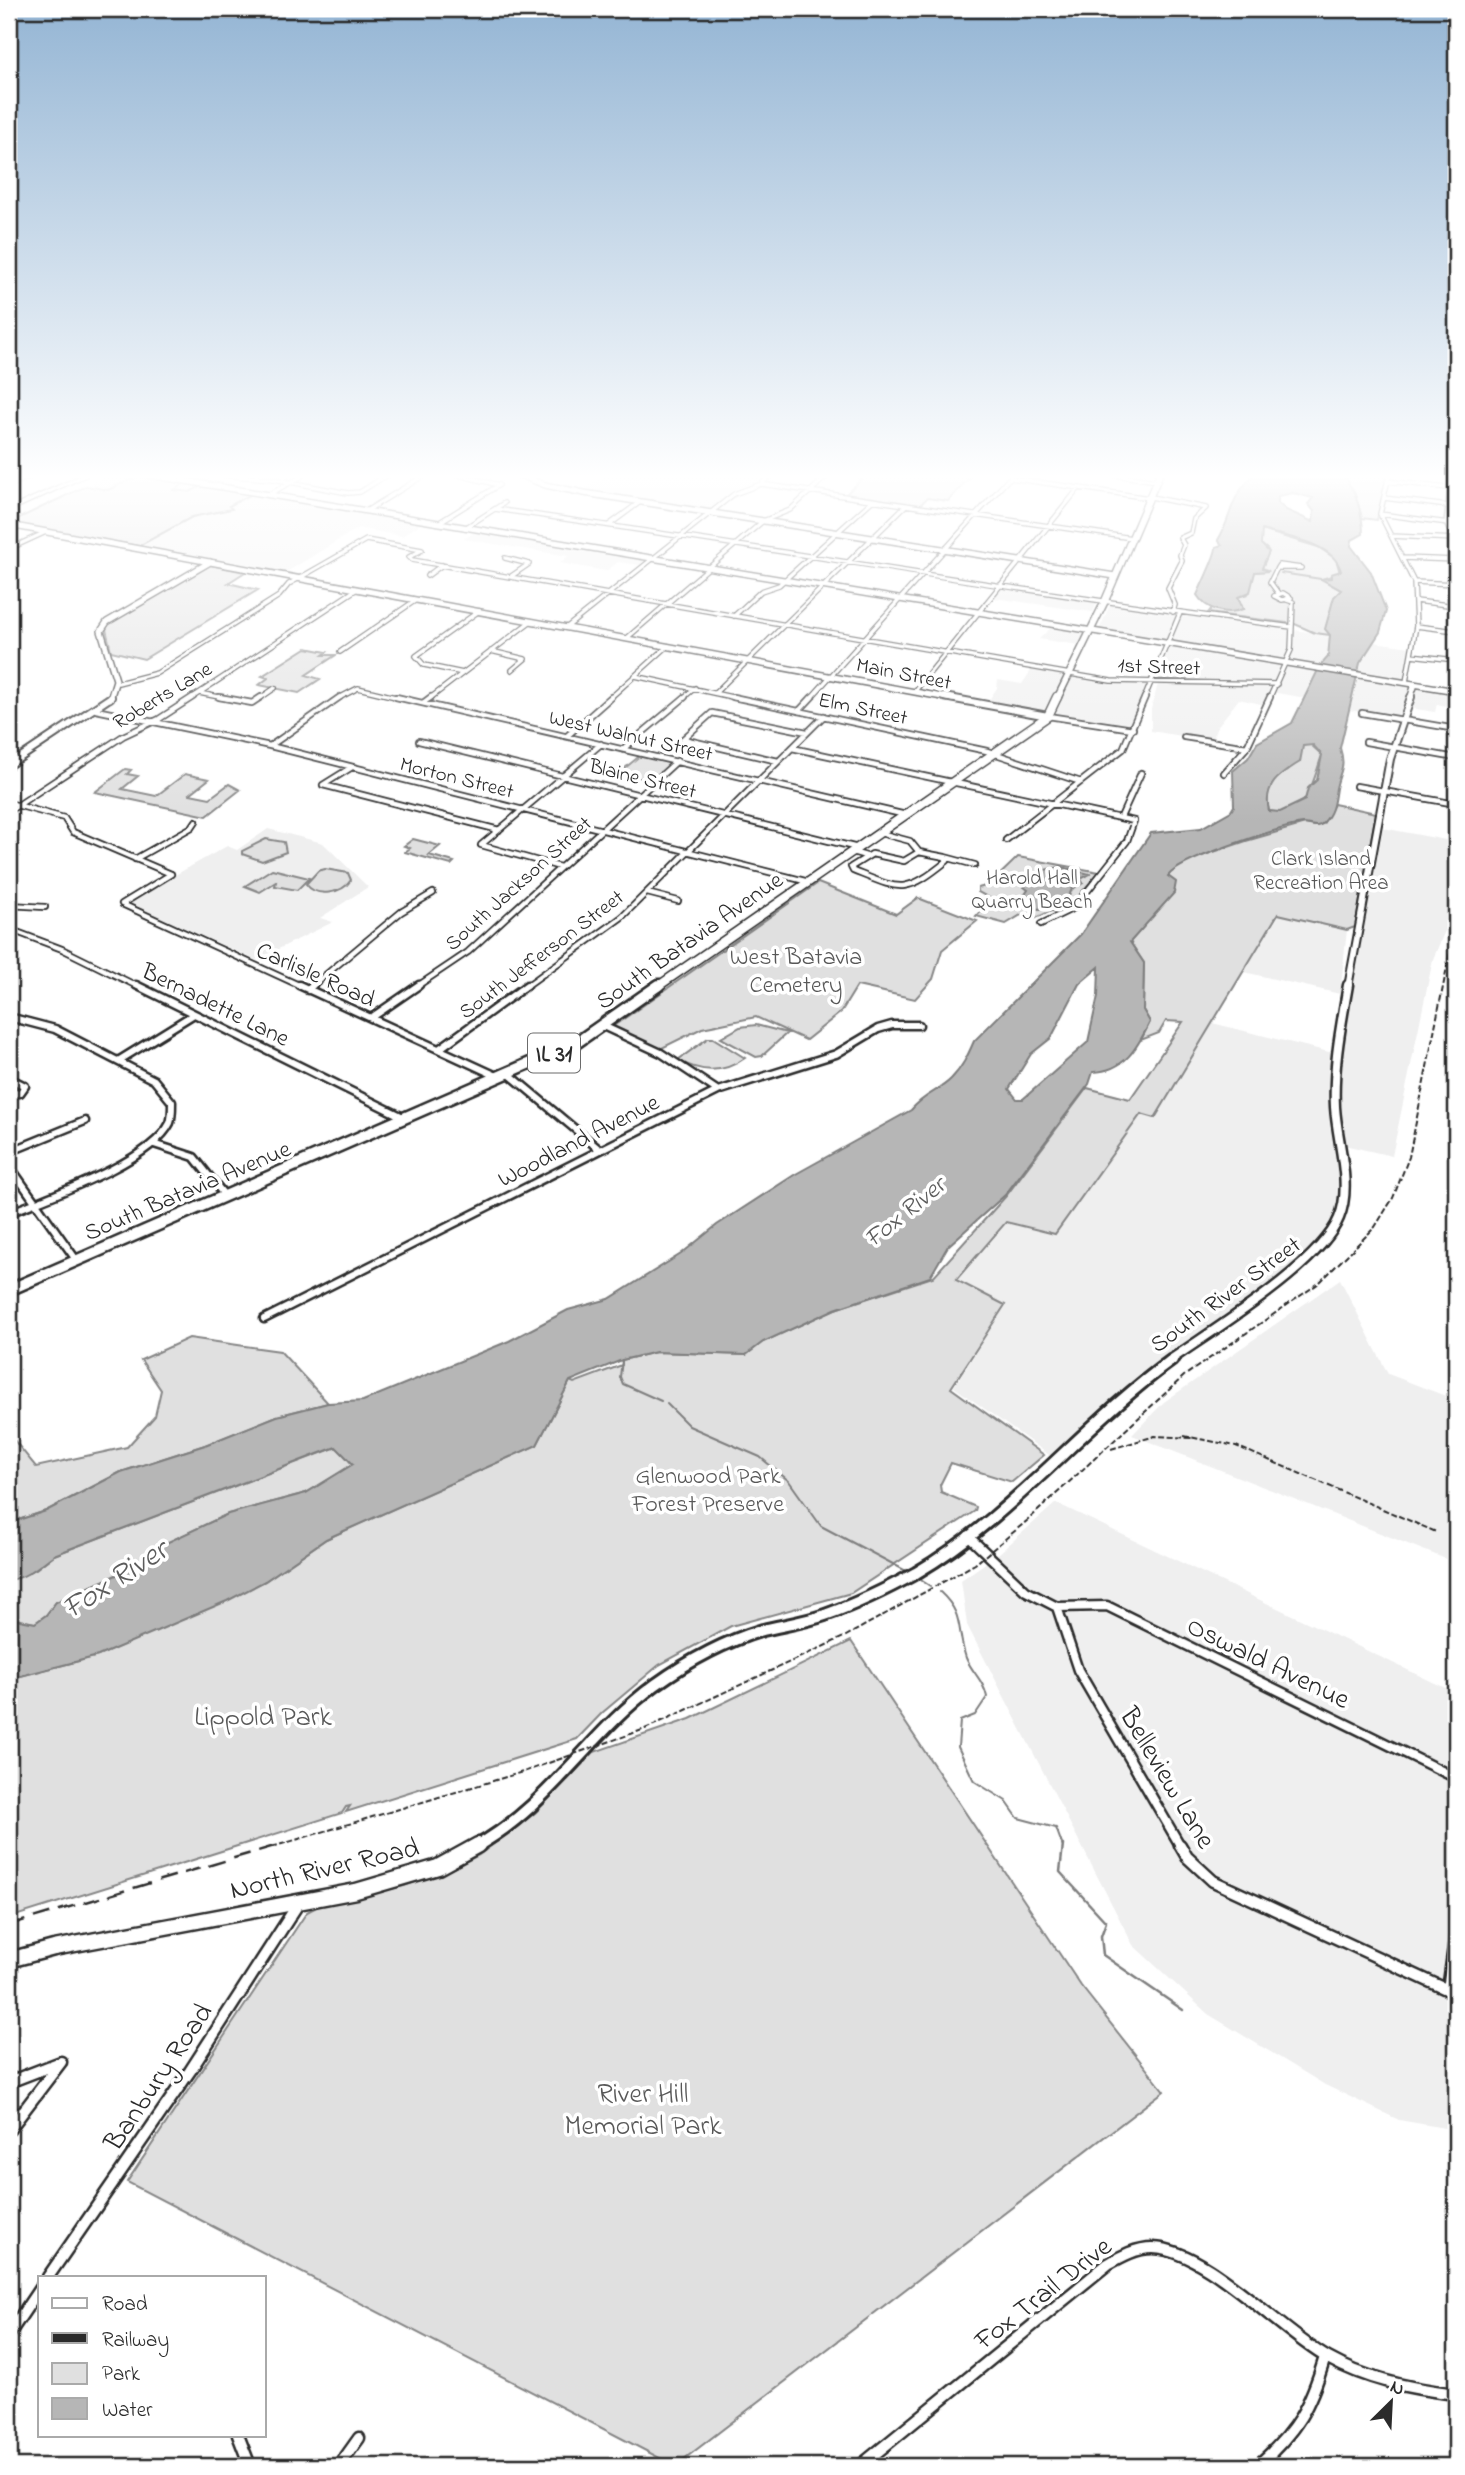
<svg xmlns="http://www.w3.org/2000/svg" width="1465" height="2475" font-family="'Indie Flower',sans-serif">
	<rect width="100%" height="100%" fill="#fff"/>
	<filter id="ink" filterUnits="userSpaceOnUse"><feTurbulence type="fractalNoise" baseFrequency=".0143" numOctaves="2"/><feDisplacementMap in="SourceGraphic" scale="14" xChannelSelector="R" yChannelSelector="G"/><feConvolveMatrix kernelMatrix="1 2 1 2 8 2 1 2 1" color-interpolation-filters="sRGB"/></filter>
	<g filter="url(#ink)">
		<path fill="#efefef" d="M110 475H133L422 523 402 536 358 528 285 573 9 523Z
			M605 475H769L759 484 731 493 708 512 582 491Z
			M475 532 646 561 640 565 618 562 606 571 560 563 568 556 464 539Z
			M1002 588 1097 603 1093 612 994 598Z
			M1110 605 1330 635 1328 657 1306 698 1271 692 1265 705 1239 699 1216 728 1212 741 1151 731V709L1158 684H1213L1157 681 1171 643 1099 630Z
			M1052 627 1080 631 1085 634 1079 645 1039 639Z
			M1374 642 1410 647 1404 680 1358 673 1360 663Z
			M1032 669 1065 674 1043 714 987 703 997 688 998 680 1022 684Z
			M1072 675 1148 684 1131 728 1051 716Z
			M1357 676 1456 692V708L1437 704 1435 712 1403 707 1399 719 1348 710Z
			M1383 828 1456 842V905L1433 959 1392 1156 1344 1145 1339 1109 1340 1064 1346 1019Z
			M268 829 323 843 368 887 320 918 333 922 256 960 127 902 227 846 237 850Z
			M1280 914 1347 930 1340 994 1244 972Z
			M1212 1023 1333 1053 1331 1084 1342 1185 1332 1227 1303 1261 1184 1344 1052 1457 954 1387 1006 1305 957 1281 1007 1223 1055 1235 1142 1114 1155 1117Z
			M1340 1279 1388 1374 1456 1400V1563L1132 1435 1164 1402Z
			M1056 1503 1456 1693V2130L1399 2120 1325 2085 1208 2014 1133 1945 967 1625 961 1580 997 1555Z"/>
		<path fill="#e0e0e0" stroke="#868686" stroke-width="2" d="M866 475H972L948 501 927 498 920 505 846 494Z
			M1343 475H1387L1377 520 1362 518 1355 494Z
			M138 476 184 484 174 490 190 492 201 486 250 495 229 506 232 509 192 517 139 546 9 523 86 486 108 490Z
			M1261 530 1318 547 1336 559 1340 573 1322 579 1341 590 1334 598 1326 628 1330 635 1315 633 1295 624 1208 613 1212 608 1243 609 1238 597 1248 594 1255 572 1267 571 1262 568 1268 550 1261 544Z
			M210 565 245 572 228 583 258 590 144 659 111 651 106 629 110 621Z
			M306 648 327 652 323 655H336L306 675 320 679 299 693 259 685 268 678 262 676Z
			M1310 744 1322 755C1313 780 1308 820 1269 811 1259 768 1297 781 1302 746Z
			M642 754 676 762 654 782 619 773Z
			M125 769 131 770 127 774 138 776 122 789 156 796 185 774 209 779 190 794 210 798 229 784 240 790 207 816 95 792Z
			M1334 804 1376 813 1355 927 1347 930 1278 914 1155 1118 1141 1114 1055 1234 1006 1222 956 1280 1005 1305 951 1388 1044 1455 1012 1482 951 1463 940 1485 941 1492 976 1507 975 1511 851 1593 731 1626 659 1665 602 1713 577 1739 346 1812 350 1806 346 1807 342 1813 9 1918V1679L98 1656 265 1581 326 1539 537 1445 570 1381 574 1383 622 1365V1360L656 1352 746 1355 763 1342 835 1309 933 1277 1006 1196 1087 1088 1130 1099 1183 1022 1166 1021 1159 1033 1141 1040 1150 1022 1143 1010 1144 963 1130 942 1145 925 1171 871 1187 861 1246 841 1305 824 1316 826 1323 824Z
			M266 839 284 842 286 852 262 861 242 854V851Z
			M413 839 440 846 429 855 454 862 451 865 405 852 410 848 404 846Z
			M1018 857 1099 872 1064 913 1051 911 1032 920 1021 915 1006 924 976 916 991 899 978 892V888L989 885Z
			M272 869 309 878 297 890 275 886 276 882 260 892 245 886Z
			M325 869 348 873 351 880C342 894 316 898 306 884L318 871Z
			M818 883 896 914 918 898 977 921 942 950 933 979 915 999 857 986 841 1012 806 1040 756 1017 702 1028 660 1049 612 1027Z
			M756 1025 787 1033 762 1056 756 1057 721 1038 740 1027Z
			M708 1038H713L745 1058C723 1074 701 1073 678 1060Z
			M189 1338 280 1351 328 1403 277 1416 205 1445 121 1472 46 1511 9 1523V1434L36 1467 127 1447 155 1416 161 1390 141 1360Z
			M337 1447 353 1465 306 1493 228 1514 168 1542 123 1572 56 1602 46 1615 35 1623 9 1618V1580L36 1569 54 1555Z
			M851 1641 1081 1986 1164 2091 675 2466 127 2182 307 1912 322 1904 404 1886 451 1869 479 1855 535 1813 594 1752 690 1719Z"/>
		<path fill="#b6b6b6" stroke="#7e7e7e" stroke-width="2" fill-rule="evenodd" d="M1254 475H1343C1356 491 1363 515 1363 534L1352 540 1351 546 1371 572 1386 611 1380 632 1360 663 1340 748C1346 767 1340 770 1336 788 1334 800 1334 812 1323 823 1317 829 1310 824 1303 824 1281 826 1179 860 1168 876L1176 882 1174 893 1130 942 1144 963 1143 1010 1150 1022C1137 1048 1125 1071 1093 1072L1089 1084 1005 1195 948 1246 930 1277 835 1309 763 1342 746 1355 656 1352 622 1360 570 1381 537 1445 326 1539 265 1581 227 1601 98 1656 9 1679V1618L35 1623 46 1615 56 1602 123 1572 168 1542 228 1514 306 1493 353 1464 336 1447 54 1555C40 1565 27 1578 9 1580V1523L46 1511 121 1472 205 1445 277 1416 328 1403 363 1401 509 1341 568 1310 609 1299 681 1254 717 1225 794 1175 911 1110C925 1093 938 1092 951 1079 962 1068 968 1055 974 1041L1081 934 1151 833 1201 828 1231 811 1234 806 1233 771 1248 758 1257 743 1292 723 1320 666 1328 657 1330 635 1325 629 1334 597 1341 590 1321 579 1331 578V574L1341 571C1333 542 1288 538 1262 530L1261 544 1269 552 1262 568 1269 571 1255 572 1250 592 1238 597 1243 609C1227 616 1206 610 1197 595 1201 586 1217 553 1216 547L1222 545 1218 540C1233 515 1228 499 1254 475ZM1293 493 1313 498 1308 504 1314 511 1313 522 1286 510 1278 503V496ZM1313 745 1322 755 1317 780 1308 788 1305 800 1280 812 1269 811C1263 785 1279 775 1300 762L1303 746ZM1099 967 1098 996 1088 1042 1023 1099H1017L1009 1089 1031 1054 1051 1038 1079 984Z
			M1062 867 1090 874 1081 879 1083 883 1072 889 1069 896 1040 909 1023 907 1019 903 1028 890 1024 887C1030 871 1045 869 1062 867Z"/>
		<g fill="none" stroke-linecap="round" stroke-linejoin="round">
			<path stroke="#7e7e7e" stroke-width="2" d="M1281 573 1321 579
				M622 1360 620 1377 623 1384 661 1401
				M667 1404 689 1426 760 1457 789 1481 821 1526 908 1572
				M916 1577 930 1586
				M940 1592C965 1615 956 1629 966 1658 973 1674 983 1679 987 1697L975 1715 960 1721 958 1747 974 1781 1006 1801 1018 1818 1056 1828 1063 1847"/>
			<path stroke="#7e7e7e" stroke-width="2.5" d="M1063 1845 1060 1872 1106 1922 1101 1936 1103 1955 1183 2010"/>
			<g stroke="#2b2b2b" stroke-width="6">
				<path id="street-far4" d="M220 475 274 479 348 493 360 492 387 475
					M1115 475 1157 481
					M1389 475 1380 514 1414 582 1416 626 1406 682
					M1010 478 1150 498
					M1387 481 1456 489
					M761 484 1132 538
					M9 486 33 475
					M268 495 304 475
					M1151 497 1206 508 1194 519 1191 533 1180 538 1184 545 1180 555 1182 561 1168 588 1175 605 1173 612
					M1384 498 1456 507
					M495 509C761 546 1025 593 1292 627
					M9 510 85 475
					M366 511 425 475
					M1380 514 1456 524
					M438 523 499 485 459 475
					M609 525 640 502
					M465 528 504 503
					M1391 536 1456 539
					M9 549 46 532
					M505 558 529 564 510 577
					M1403 558 1456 560
					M1279 565 1301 568H1277Z
					M1277 568 1270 582 1278 593
					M427 576 442 565
					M1414 582 1456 584
					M1283 593 1291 598 1282 600 1274 596Z
					M1416 601 1456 606
					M734 616 761 591 779 585 873 500
					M1416 626 1456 631
					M567 627 734 494 761 484 771 475
					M627 638 763 521 790 510 828 475
					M491 651 525 659 512 670
					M340 652 416 600
					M1411 655 1456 660
					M463 673 424 665 416 656 479 611
					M635 676 741 699
					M118 683 157 673 279 596 289 584 366 540 422 550 409 557 412 560 1111 681 1277 684
					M915 691 1079 488
					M199 693 229 699
					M715 693 906 505
					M190 699 357 589
					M259 699 275 688
					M337 699 358 688 404 699
					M429 699 531 621
					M609 699 668 646
					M682 699 695 688
					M810 699 1012 475
					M1144 699 1180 613
					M1269 699 1291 650 1293 602 1287 600"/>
			</g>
			<g stroke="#2b2b2b" stroke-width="8">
				<path id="street-far3" d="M219 697 252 703 261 697
					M396 697 906 815
					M733 697 987 751 1081 782
					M423 703 431 697
					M96 710 270 746 809 882
					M799 711 812 697
					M1362 713 1456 729
					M1048 716 1133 729
					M567 736 611 697
					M1184 737 1247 747
					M419 741 858 848
					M1366 742 1456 758
					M270 746 340 697
					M792 748 1134 821 1127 841 1074 908 1041 924
					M623 749 685 697
					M778 761 683 739 712 713 807 732
					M1224 773 1247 747 1270 697
					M323 785 499 830
					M323 785 352 767
					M1356 786 1456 804
					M9 803 64 818 73 832 171 874
					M9 811 123 736 159 719 193 697
					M1121 817 1141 773
					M880 833 910 841 919 852
					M1006 840 1123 749 1145 697
					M852 852 866 856
					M919 852 945 857 947 861C905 895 901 890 853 871L851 867 872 854 904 861Z
					M945 857 975 865
					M135 859 192 827 196 821
					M560 867 481 845 601 744
					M171 874 122 904 303 987
					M647 893 678 901
					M9 905 45 907
					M9 929 62 949 139 987
					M311 987 401 912 433 893
					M416 987 468 952 677 761
					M525 987 622 917 824 716"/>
			</g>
			<g stroke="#2b2b2b" stroke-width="11">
				<path id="street-far2" d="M136 985 405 1118
					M299 985 499 1077
					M308 990 313 985
					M9 1017 55 1029 154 1080 172 1102C172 1108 172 1118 170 1123 151 1162 48 1197 9 1213
					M371 1018 419 985
					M603 1026 661 1053 718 1091
					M439 1049 527 985
					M118 1061 194 1014
					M508 1073 600 1150
					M9 1078 25 1086 20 1093 9 1094
					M154 1144 194 1157 225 1196
					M9 1152 85 1121
					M9 1165 77 1261
					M264 1319 718 1091 836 1054 878 1029 892 1025H919"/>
			</g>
			<g stroke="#2b2b2b" stroke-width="13">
				<path id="street-far1" d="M968 1536 1026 1591 1057 1607
					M1057 1607 1078 1670 1181 1847
					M1057 1607 1107 1606 1456 1778"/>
			</g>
			<g stroke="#2b2b2b" stroke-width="15">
				<path id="street" d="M1180 1845 1187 1857 1213 1881 1448 1990 1456 1932
					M9 2082 61 2062 9 2130
					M48 2277 190 2071 298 1904
					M9 2334 40 2288
					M238 2435 250 2466
					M339 2466 359 2438
					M860 2466 1108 2264C1122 2256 1136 2248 1153 2248 1207 2249 1279 2331 1328 2358 1367 2380 1412 2389 1456 2394
					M1257 2466C1297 2431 1310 2407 1325 2357"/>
			</g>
			<g stroke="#2b2b2b" stroke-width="8">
				<path id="secondary-far4" d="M149 475 1456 691
					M520 475 545 485 584 493 1115 576
					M1452 475 1447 523 1456 544
					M9 525 953 699
					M110 699 116 680 101 631 107 622 210 562
					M1410 699 1415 684"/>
			</g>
			<g stroke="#2b2b2b" stroke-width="10">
				<path id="secondary-far3" d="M944 697 1048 716
					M9 765 111 697
					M1348 987 1390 759 1411 697"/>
			</g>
			<g stroke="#2b2b2b" stroke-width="13">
				<path id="secondary-far2" d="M1169 1361C1213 1330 1320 1265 1339 1218 1353 1185 1337 1142 1335 1107 1333 1065 1341 1026 1348 985"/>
			</g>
			<g stroke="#2b2b2b" stroke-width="16">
				<path id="secondary-far1" d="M475 1847C551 1805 588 1734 655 1685 687 1662 726 1641 763 1630 784 1625 805 1622 825 1615 856 1604 887 1589 916 1573 1012 1517 1083 1424 1172 1360"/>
			</g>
			<g stroke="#2b2b2b" stroke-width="19">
				<path id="secondary" d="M9 1960 54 1948 356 1891 438 1867 478 1845"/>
			</g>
			<g stroke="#2b2b2b" stroke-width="9">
				<path id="primary-far2" d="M1057 699 1104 603 1159 475"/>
			</g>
			<g stroke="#2b2b2b" stroke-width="11">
				<path id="primary-far1" d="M657 987 1048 716 1057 697"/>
			</g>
			<g stroke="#2b2b2b" stroke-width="15">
				<path id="primary" d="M9 1290 576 1043 659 985"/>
			</g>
			<use href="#street-far4" stroke="#fff" stroke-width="3.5"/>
			<use href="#street-far3" stroke="#fff" stroke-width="4.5"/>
			<use href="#street-far2" stroke="#fff" stroke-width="6"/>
			<use href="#street-far1" stroke="#fff" stroke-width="8"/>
			<use href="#street" stroke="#fff" stroke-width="10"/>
			<use href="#secondary-far4" stroke="#fff" stroke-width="5"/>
			<use href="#secondary-far3" stroke="#fff" stroke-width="6"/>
			<use href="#secondary-far2" stroke="#fff" stroke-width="8"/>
			<use href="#secondary-far1" stroke="#fff" stroke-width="10"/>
			<use href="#secondary" stroke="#fff" stroke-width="14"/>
			<use href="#primary-far2" stroke="#fff" stroke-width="6"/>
			<use href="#primary-far1" stroke="#fff" stroke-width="8"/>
			<use href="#primary" stroke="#fff" stroke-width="10"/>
			<path stroke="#2b2b2b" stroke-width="2" stroke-dasharray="6 2.5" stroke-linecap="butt" d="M1184 1436 1236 1446 1436 1532
				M1111 1449 1155 1436 1192 1438
				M272 1847 526 1771 645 1729 846 1636 975 1564 1028 1520 1184 1376 1319 1283 1375 1227 1393 1198 1409 1157 1456 922"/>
			<path stroke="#2b2b2b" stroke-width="2.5" stroke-dasharray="17 9" stroke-linecap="butt" d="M9 1925 278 1845"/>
		</g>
	</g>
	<linearGradient id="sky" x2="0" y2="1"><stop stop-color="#94b5d4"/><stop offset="0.58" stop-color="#fff"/><stop offset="1" stop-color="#fff" stop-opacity="0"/></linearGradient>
	<rect width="1465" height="822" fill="url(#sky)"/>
	<g text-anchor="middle" stroke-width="7" stroke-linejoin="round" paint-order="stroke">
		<g font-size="21" fill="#2b2b2b" stroke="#fff">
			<text transform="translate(1159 666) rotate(2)" y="7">1st Street</text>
			<text transform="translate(904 673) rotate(11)" y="7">Main Street</text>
			<text transform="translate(162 695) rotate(-31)" y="7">Roberts Lane</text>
			<text transform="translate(863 708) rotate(12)" y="7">Elm Street</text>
			<text transform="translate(631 735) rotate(13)" y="7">West Walnut Street</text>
			<text transform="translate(457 777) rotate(14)" y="7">Morton Street</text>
			<text transform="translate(643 778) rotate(14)" y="7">Blaine Street</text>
			<text transform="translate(518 883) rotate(-42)" y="7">South Jackson Street</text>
			<text transform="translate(541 954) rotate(-37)" y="7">South Jefferson Street</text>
		</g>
		<g font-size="21" fill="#585858" stroke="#fff">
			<text x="1321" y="865">Clark Island<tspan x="1321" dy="24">Recreation Area</tspan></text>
			<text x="1032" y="884">Harold Hall<tspan x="1032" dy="24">Quarry Beach</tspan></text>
		</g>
		<rect fill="#fff" stroke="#6b6b6b" stroke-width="2" x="528" y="1033.5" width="52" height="39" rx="5"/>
		<g font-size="23" font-weight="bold" fill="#2b2b2b">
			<text x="554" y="1061">IL 31</text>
		</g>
		<g font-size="24" fill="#2b2b2b" stroke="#fff">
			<text transform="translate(689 940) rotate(-35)" y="8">South Batavia Avenue</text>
			<text transform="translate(316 974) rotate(24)" y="8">Carlisle Road</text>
			<text transform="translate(216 1004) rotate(26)" y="8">Bernadette Lane</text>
			<text transform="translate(578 1140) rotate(-27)" y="8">Woodland Avenue</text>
			<text transform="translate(187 1190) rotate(-23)" y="8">South Batavia Avenue</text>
			<text transform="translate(1225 1294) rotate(-36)" y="8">South River Street</text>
		</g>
		<g font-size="24" fill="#585858" stroke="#fff">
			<text x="796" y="964">West Batavia<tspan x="796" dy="28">Cemetery</tspan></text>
			<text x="708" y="1483">Glenwood Park<tspan x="708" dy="28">Forest Preserve</tspan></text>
		</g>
		<g font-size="26" font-style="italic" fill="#5c5c5c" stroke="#fff">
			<text transform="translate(904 1211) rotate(-39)" y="9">Fox River</text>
		</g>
		<g font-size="28" fill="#2b2b2b" stroke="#fff">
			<text transform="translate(1269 1661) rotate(26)" y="10">Oswald Avenue</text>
			<text transform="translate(1169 1777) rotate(59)" y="10">Belleview Lane</text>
			<text transform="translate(324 1867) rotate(-13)" y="10">North River Road</text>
			<text transform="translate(157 2076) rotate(-56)" y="10">Banbury Road</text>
			<text transform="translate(1042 2292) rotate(-38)" y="10">Fox Trail Drive</text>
		</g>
		<g font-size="28" fill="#585858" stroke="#fff">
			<text x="263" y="1725">Lippold Park</text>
			<text x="643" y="2102">River Hill<tspan x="643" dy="32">Memorial Park</tspan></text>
		</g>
		<g font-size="32" font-style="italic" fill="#5c5c5c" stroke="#fff">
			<text transform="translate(114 1578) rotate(-33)" y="11">Fox River</text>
		</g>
	</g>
	<rect width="1465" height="2475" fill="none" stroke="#fff" stroke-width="35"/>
	<rect x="18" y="18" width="1430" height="2440" fill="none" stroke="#2b2b2b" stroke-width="2.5" filter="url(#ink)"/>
	<rect x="38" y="2276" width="228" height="161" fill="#ffffff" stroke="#aaaaaa" stroke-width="2"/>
	<rect x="52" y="2298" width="35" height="10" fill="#ffffff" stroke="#aaaaaa" stroke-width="2"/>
	<text x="102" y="2310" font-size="21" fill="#2b2b2b">Road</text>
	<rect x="52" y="2333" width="35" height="10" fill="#2b2b2b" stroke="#aaaaaa" stroke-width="2"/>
	<text x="102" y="2346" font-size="21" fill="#2b2b2b">Railway</text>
	<rect x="52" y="2363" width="35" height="21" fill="#e0e0e0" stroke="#aaaaaa" stroke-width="2"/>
	<text x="102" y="2380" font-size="21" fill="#2b2b2b">Park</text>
	<rect x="52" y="2398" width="35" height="21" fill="#b6b6b6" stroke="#aaaaaa" stroke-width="2"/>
	<text x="102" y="2416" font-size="21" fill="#2b2b2b">Water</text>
	<g transform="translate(1391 2402) rotate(24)" stroke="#ffffff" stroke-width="5" paint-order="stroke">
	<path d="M0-5L12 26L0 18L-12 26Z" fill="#2b2b2b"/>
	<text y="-10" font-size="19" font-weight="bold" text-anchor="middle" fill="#2b2b2b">N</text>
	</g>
</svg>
